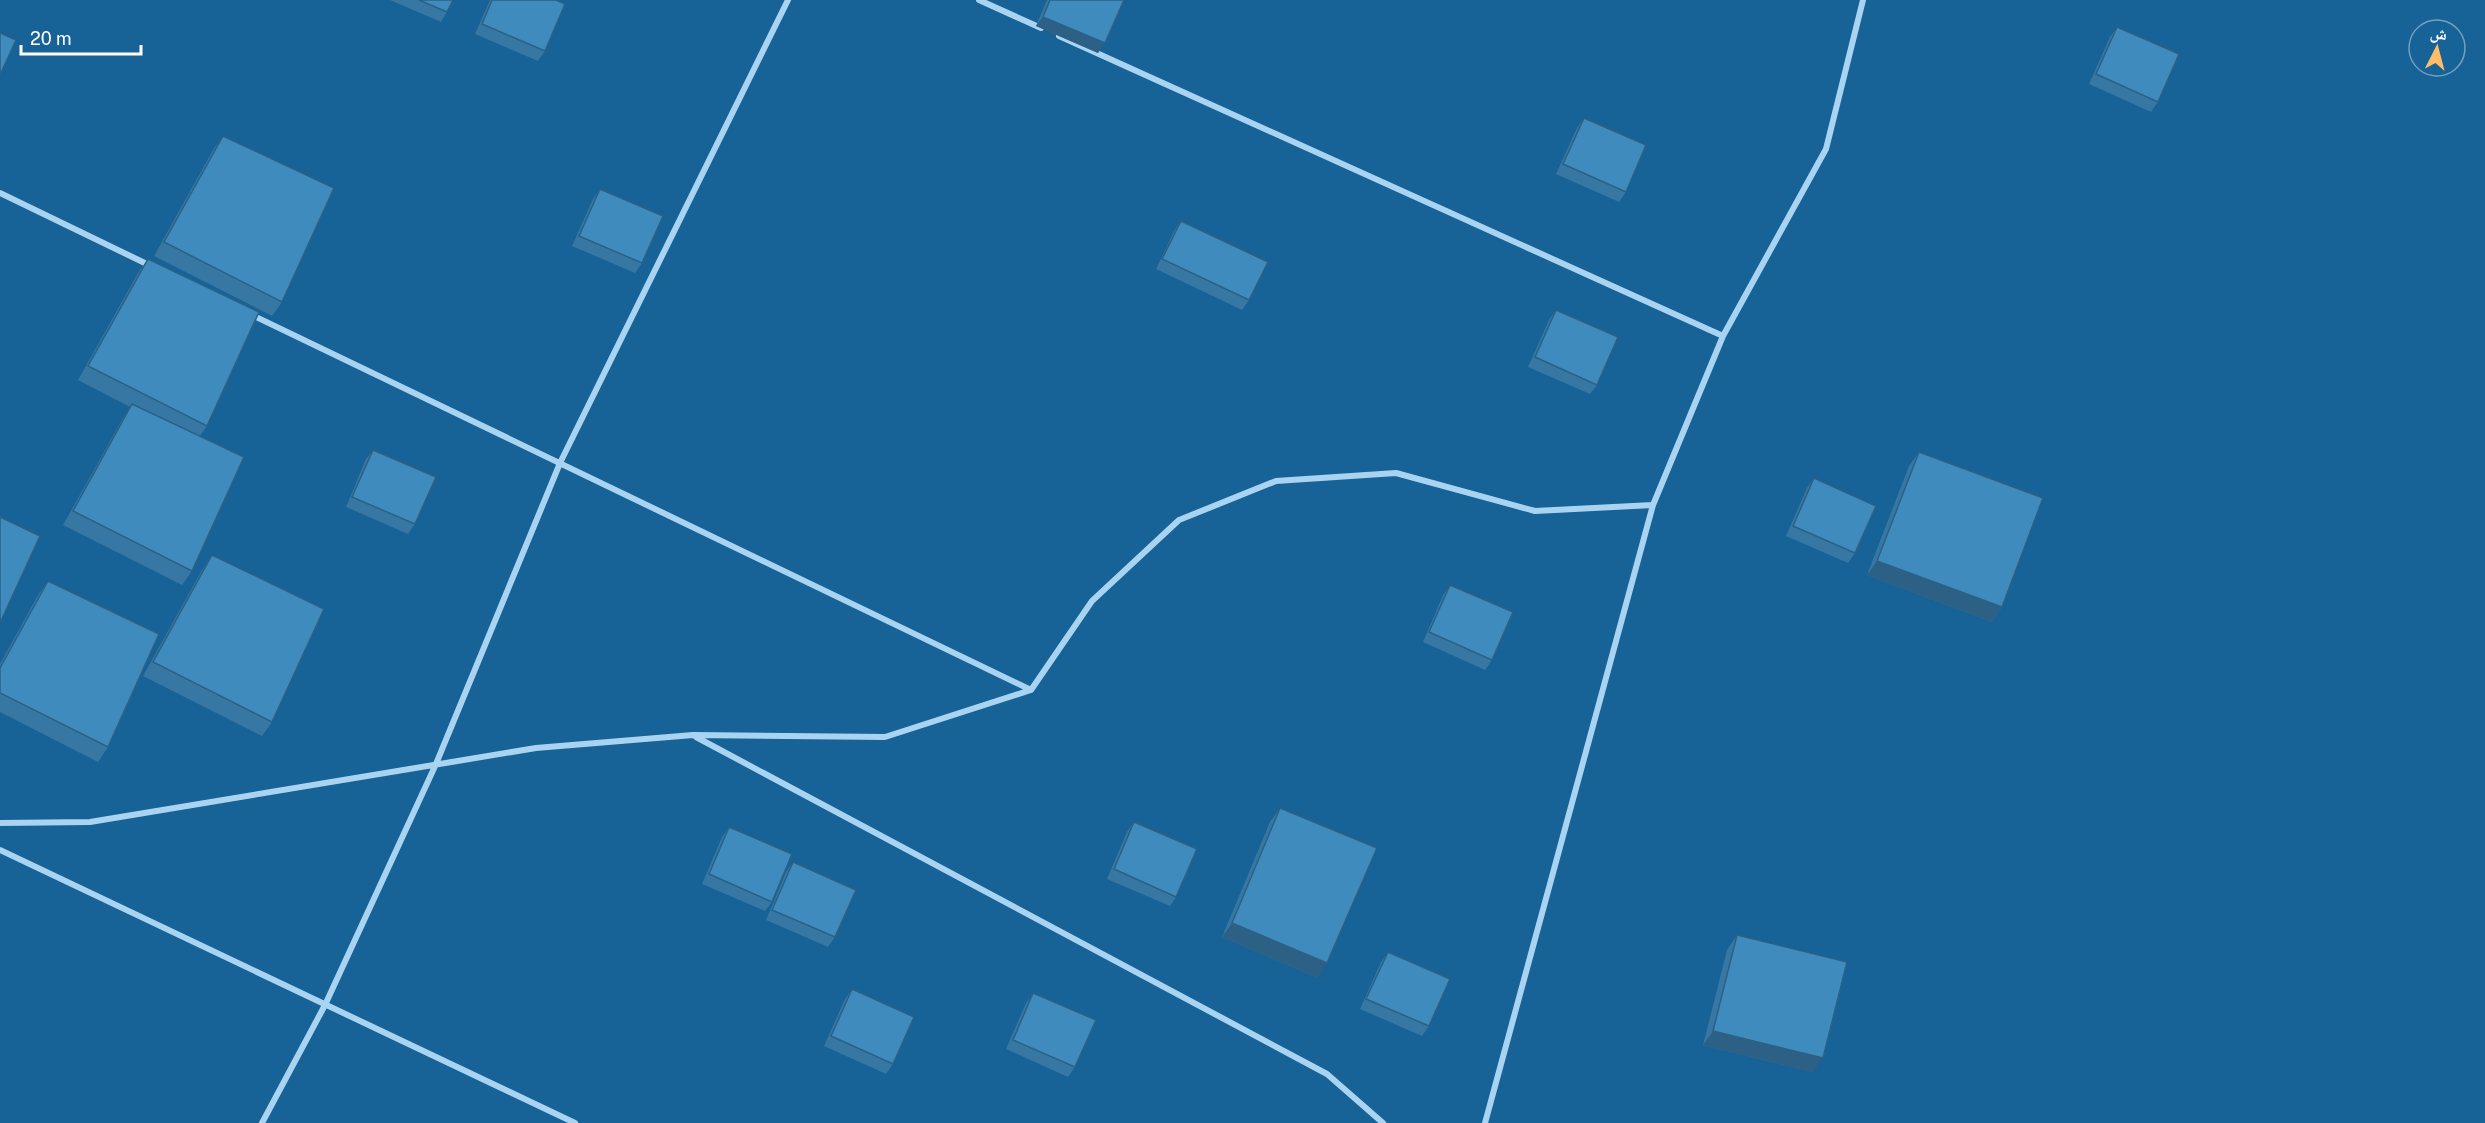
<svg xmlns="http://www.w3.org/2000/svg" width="2485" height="1123" font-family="'Public Sans','Noto Naskh Arabic',sans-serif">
	<rect width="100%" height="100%" fill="#176296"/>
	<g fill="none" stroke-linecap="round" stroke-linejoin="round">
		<path stroke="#a9d4f1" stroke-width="6" d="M979 0 1041 28
			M1059 36 1723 336
			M0 193 151 266
			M252 315 1031 690 1092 601 1179 520 1276 481 1396 473 1535 511 1653 505
			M696 737 1327 1074 1383 1123
			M0 823 90 822 536 748 693 735 885 737 1031 690
			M0 850 575 1123
			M262 1123 325 1005 436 764 560 463 788 0
			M1485 1123 1653 505 1723 336 1826 149 1863 0"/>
	</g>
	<path fill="#3678a3" d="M390 0H453L447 12 441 22Z
		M490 0H556L545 51 538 61 475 34Z
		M1047 0H1124L1098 53 1036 26Z
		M2117 27 2158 102 2151 112 2089 84 2110 37Z
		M1584 118 1626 192 1619 202 1556 174 1577 128Z
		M223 136 282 302 272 316 154 256 213 150Z
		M600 189 642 263 635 273 572 246 593 199Z
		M1181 221 1249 300 1242 310 1156 269 1174 231Z
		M148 259 207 426 200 436 192 571 182 585 63 525 123 418 130 407 78 380 138 273Z
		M1556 310 1597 385 1590 394 1528 367 1549 320Z
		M373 450 415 524 408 534 346 507 366 459Z
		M1919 452 2002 607 1992 622 1867 575 1909 466Z
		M1814 478 1855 553 1848 563 1786 536 1807 488Z
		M212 555 272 722 262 736 143 676 202 570Z
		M48 581 108 747 98 762 0 712V664L38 595Z
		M1450 585 1492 660 1485 670 1423 642 1443 595Z
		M1280 808 1318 978 1222 937 1270 822Z
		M1134 822 1176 897 1170 906 1107 879 1127 832Z
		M729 827 772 902 765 911 702 884 722 837Z
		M793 862 835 937 828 947 766 920 786 872Z
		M1737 935 1813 1072 1703 1045 1727 950Z
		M1388 952 1429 1026 1422 1036 1360 1009 1381 962Z
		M852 989 893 1064 886 1074 824 1046 845 999Z
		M1033 993 1075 1067 1068 1077 1006 1049 1026 1003Z"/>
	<path fill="#2c6185" d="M1043 17 1105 43 1098 53 1036 26Z
		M1877 561 2002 607 1992 622 1867 575Z
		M1232 923 1327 963 1318 978 1222 937Z
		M1713 1031 1823 1058 1813 1072 1703 1045Z"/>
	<path fill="#3f8bbe" stroke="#2c6185" stroke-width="1.5" d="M419 0H453L447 12Z
		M492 0H556L565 4 545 51 482 24Z
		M1050 0H1124L1105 43 1043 17Z
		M2117 27 2179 54 2158 102 2096 74Z
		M0 33 16 40 0 75Z
		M1584 118 1646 145 1626 192 1563 164Z
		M223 136 334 188 282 302 164 242Z
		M600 189 663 216 642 263 579 236Z
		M1181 221 1268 262 1249 300 1162 259Z
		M148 259 259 312 207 426 88 366Z
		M1556 310 1618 337 1597 385 1535 357Z
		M132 404 244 457 192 571 73 511Z
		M373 450 436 477 415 524 352 497Z
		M1919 452 2043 498 2002 607 1877 561Z
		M1814 478 1876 506 1855 553 1793 526Z
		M0 517 40 536 0 623Z
		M212 555 324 609 272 722 153 662Z
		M48 581 159 634 108 747 0 693V668Z
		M1450 585 1513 612 1492 660 1429 632Z
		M1280 808 1377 848 1327 963 1232 923Z
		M1134 822 1197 849 1176 897 1114 869Z
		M729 827 792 854 772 902 709 874Z
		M793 862 856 890 835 937 772 910Z
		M1737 935 1847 962 1823 1058 1713 1031Z
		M1388 952 1450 979 1429 1026 1366 999Z
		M852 989 914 1017 893 1064 831 1036Z
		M1033 993 1096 1020 1075 1067 1013 1040Z"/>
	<g transform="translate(2437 48) rotate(6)"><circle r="28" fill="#176296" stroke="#74a1c0" stroke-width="1.5"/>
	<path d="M0-4.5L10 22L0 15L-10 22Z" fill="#ffbd69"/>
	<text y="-9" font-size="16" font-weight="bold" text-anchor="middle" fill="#ffffff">ش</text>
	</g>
	<path d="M21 45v9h120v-9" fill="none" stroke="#ffffff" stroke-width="3"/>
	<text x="30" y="45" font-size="18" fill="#ffffff" stroke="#176296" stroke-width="4.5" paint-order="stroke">20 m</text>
</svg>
